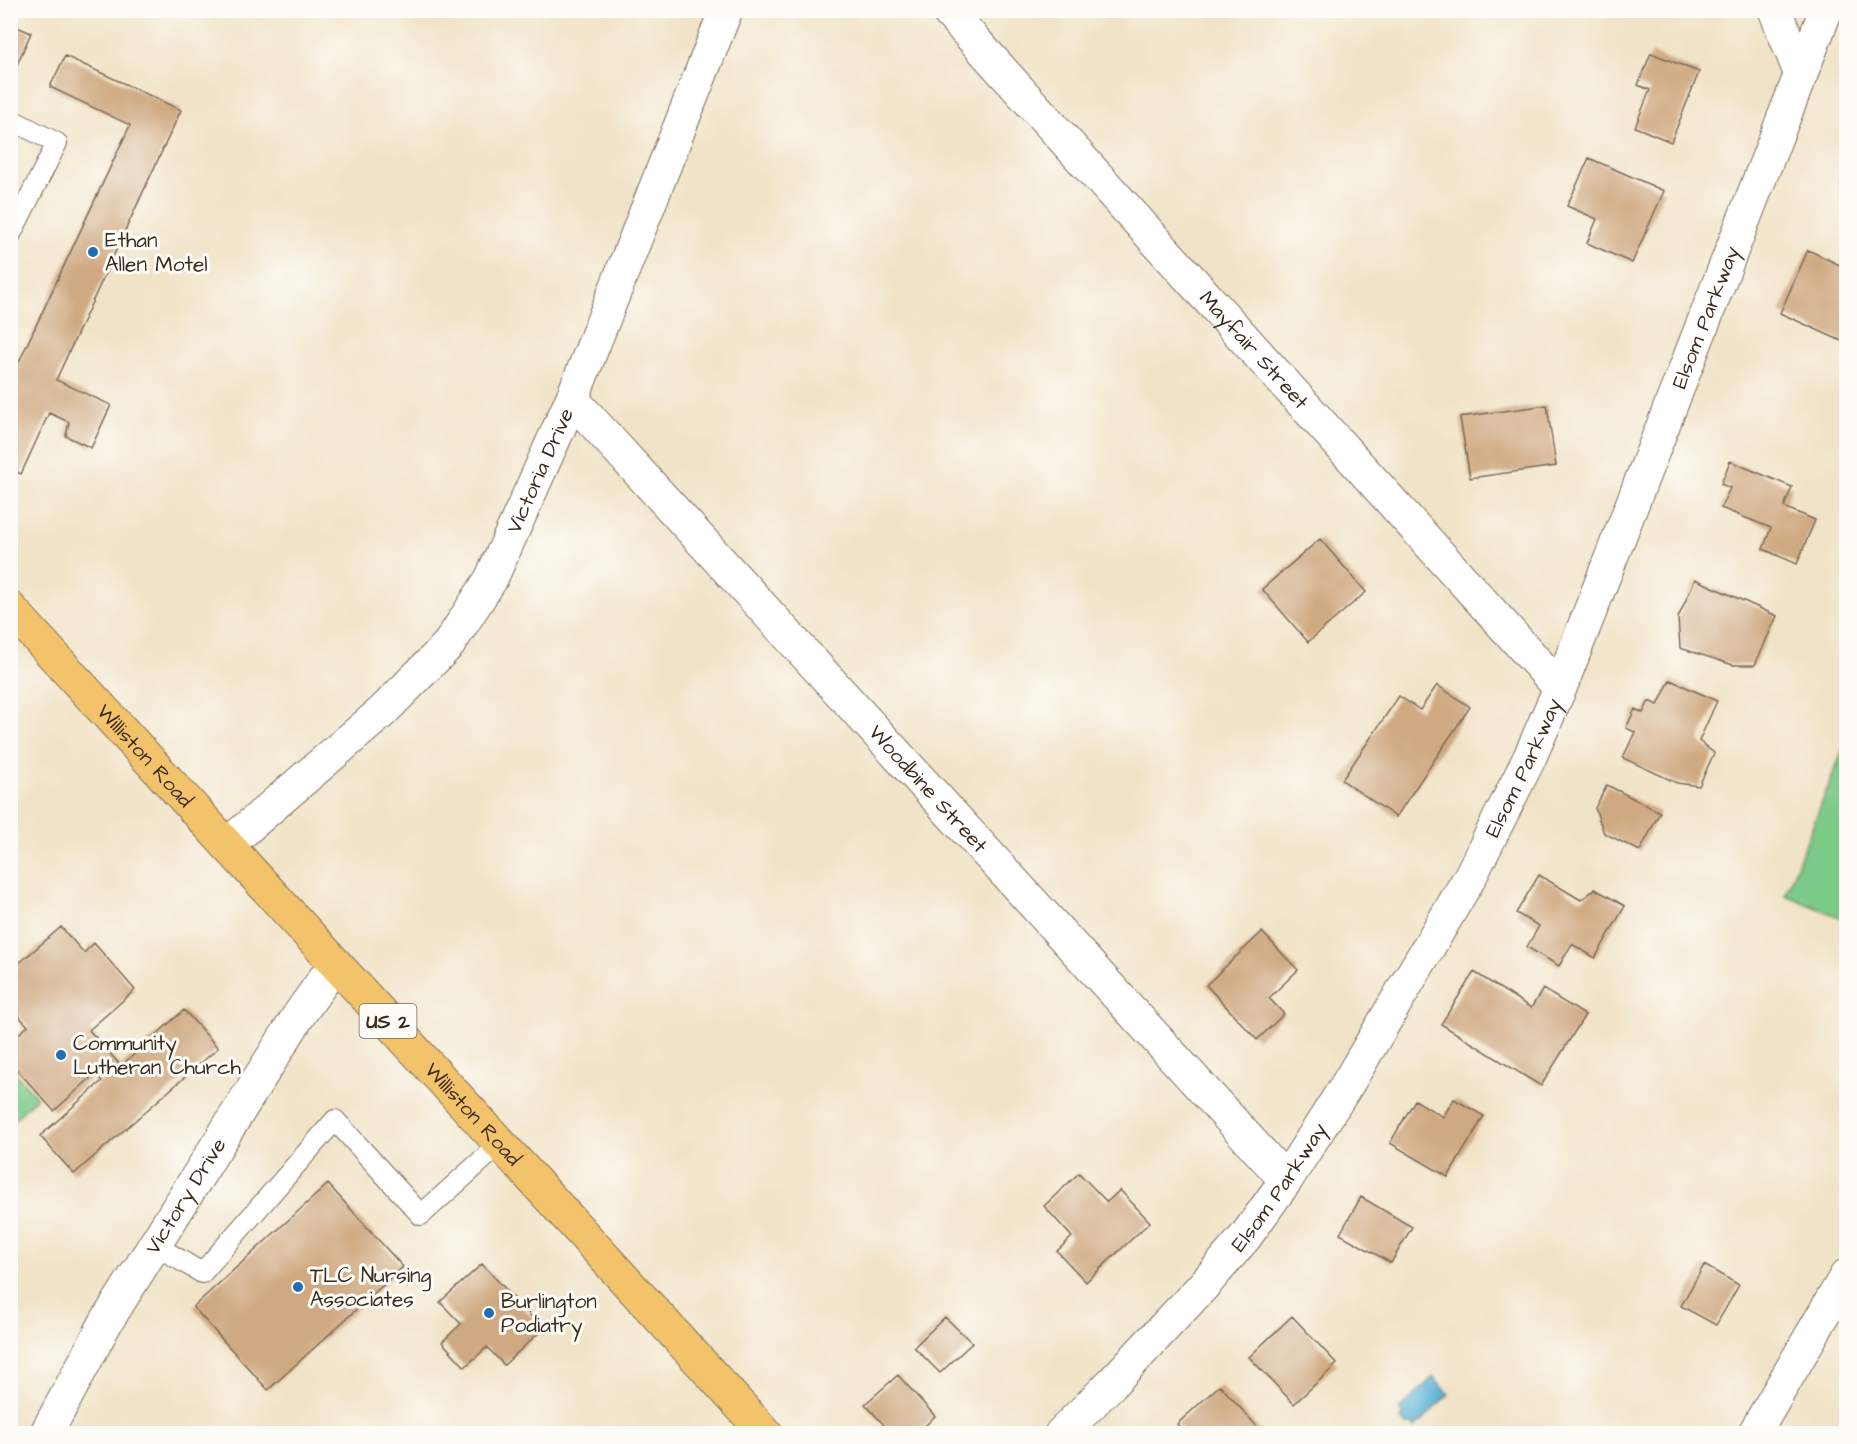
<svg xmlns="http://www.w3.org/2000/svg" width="1857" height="1444" font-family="'Architects Daughter',sans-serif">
	<rect width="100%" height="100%" fill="#fdfcf7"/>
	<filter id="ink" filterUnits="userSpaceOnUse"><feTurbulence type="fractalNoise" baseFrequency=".0167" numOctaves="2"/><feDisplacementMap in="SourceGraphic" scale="12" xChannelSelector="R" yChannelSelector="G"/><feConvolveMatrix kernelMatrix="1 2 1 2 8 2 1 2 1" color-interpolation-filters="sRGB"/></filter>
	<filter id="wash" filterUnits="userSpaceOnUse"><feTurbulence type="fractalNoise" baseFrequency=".008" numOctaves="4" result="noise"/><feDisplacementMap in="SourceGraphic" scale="24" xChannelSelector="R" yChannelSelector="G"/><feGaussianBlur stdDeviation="1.35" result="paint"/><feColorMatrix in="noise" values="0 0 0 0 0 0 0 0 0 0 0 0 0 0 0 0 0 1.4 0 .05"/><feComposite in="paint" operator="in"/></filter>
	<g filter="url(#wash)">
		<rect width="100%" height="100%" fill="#f1e3c7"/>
		<path fill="#7bc988" stroke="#5b7a53" stroke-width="1.5" d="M1846 742V920L1785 895Z
			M11 1069 37 1097 13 1121 10 1118Z"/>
		<path fill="#58b0d5" stroke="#4a6d7a" stroke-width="1.5" d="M1433 1377 1449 1394 1415 1428 1411 1423 1407 1426 1400 1418 1403 1415 1399 1410Z"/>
		<g id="blocks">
			<path fill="#cfa981" d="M10 24 31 33 15 69 10 67Z
				M1651 53 1699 72 1671 142 1635 127 1650 90 1638 85Z
				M65 56 181 110 56 380 111 405 91 448 66 436 69 422 49 413 21 474 10 469V381L130 125 50 87Z
				M1589 158 1664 191 1632 263 1587 243 1597 219 1567 206Z
				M1846 172V187L1841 185Z
				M1808 250 1846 268V343L1780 313Z
				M1547 405 1556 466 1470 478 1460 417Z
				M1730 461 1792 487 1784 507 1815 520 1797 564 1763 549 1771 528 1721 508 1730 488 1721 484Z
				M1320 539 1366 592 1308 642 1262 589Z
				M1695 579 1777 616 1755 665H1733L1680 648 1678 618Z
				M1670 680 1717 701 1699 741 1714 753 1699 786 1677 783 1623 758 1635 732 1626 728 1635 709 1643 713 1649 701 1658 705Z
				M1437 685 1470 707 1396 817 1342 780 1399 696 1420 710Z
				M1607 785 1660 812 1640 851 1604 833 1595 808Z
				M1539 875 1581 900 1595 889 1625 906 1595 958 1572 944 1559 966 1527 947 1539 926 1516 913Z
				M61 927 84 953 94 943 135 990 89 1030 121 1066 184 1010 218 1048 74 1174 40 1136 102 1081 95 1074 54 1111 10 1062V1041L28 1026 10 1007V988L15 984 10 978V971Z
				M1262 932 1298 970 1269 998 1284 1014 1257 1040 1206 985Z
				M1474 972 1531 1008 1543 989 1585 1015 1541 1086 1441 1024Z
				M1454 1099 1484 1116 1448 1177 1390 1143 1415 1100 1443 1117Z
				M1079 1173 1107 1202 1120 1190 1150 1222 1086 1282 1057 1251 1072 1237 1044 1206Z
				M328 1184 403 1267 268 1390 193 1307Z
				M1361 1197 1412 1227 1391 1263 1340 1234Z
				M482 1264 543 1329 504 1365 487 1347 465 1367 442 1342 461 1324 440 1302Z
				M1704 1265 1739 1285 1716 1325 1681 1306Z
				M1292 1316 1337 1364 1294 1404 1249 1357Z
				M945 1317 972 1343 940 1373 914 1347Z
				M898 1375 935 1416 917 1434H892L865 1404Z
				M1220 1385 1260 1430 1257 1434H1186L1177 1424Z"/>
		</g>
	</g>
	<g filter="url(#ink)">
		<use href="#blocks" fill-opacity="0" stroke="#7b6b59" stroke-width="1.5"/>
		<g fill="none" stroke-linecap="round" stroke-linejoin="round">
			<g stroke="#7b6b59" stroke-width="22">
				<path id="lane" d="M10 119 57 143 10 236
					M155 1245 202 1273 335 1120 421 1215 500 1144"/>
			</g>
			<g stroke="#7b6b59" stroke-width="35">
				<g id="street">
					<path id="s1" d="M947 10 1560 688"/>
					<path d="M1775 10 1801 75"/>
					<path id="s2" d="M572 399 1286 1180"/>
					<path id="s3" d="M227 845 383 711 449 644 491 579 572 399 726 10"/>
					<path id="s4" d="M46 1434 105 1324 299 1015 335 964"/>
					<path id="s5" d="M1061 1434 1111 1384 1204 1285 1246 1236 1286 1180 1348 1083 1470 877 1529 759 1560 688 1826 10"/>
					<path d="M1754 1434 1846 1276"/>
				</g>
			</g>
			<g stroke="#7b6b59" stroke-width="35">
				<g id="primary">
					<path id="s6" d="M10 608 766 1434"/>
				</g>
			</g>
			<use href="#lane" stroke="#fff" stroke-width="20"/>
			<use href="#street" stroke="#fff" stroke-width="33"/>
			<use href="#primary" stroke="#f2c36a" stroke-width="33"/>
		</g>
	</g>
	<g fill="#1f6fb2" stroke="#fdfcf7" stroke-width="2">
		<circle cx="93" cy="252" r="6"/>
		<circle cx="61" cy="1055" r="6"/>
		<circle cx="298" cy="1287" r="6"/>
		<circle cx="489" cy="1313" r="6"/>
	</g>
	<g text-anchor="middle" stroke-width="6" stroke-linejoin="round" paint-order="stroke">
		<rect fill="#fdfcf7" stroke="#75695f" stroke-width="1.5" x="359.5" y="1004" width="57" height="34" rx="4.5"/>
		<g font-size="20" font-weight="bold" fill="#3b2a1e">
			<text x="388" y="1028">US 2</text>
		</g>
		<g font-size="21" fill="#3b2a1e" stroke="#fdfcf7" text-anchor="start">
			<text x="105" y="247">Ethan<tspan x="105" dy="24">Allen Motel</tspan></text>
			<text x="73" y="1050">Community<tspan x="73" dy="24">Lutheran Church</tspan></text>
			<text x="310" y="1282">TLC Nursing<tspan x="310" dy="24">Associates</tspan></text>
			<text x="501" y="1308">Burlington<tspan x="501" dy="24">Podiatry</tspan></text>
		</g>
		<g font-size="21" fill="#3b2a1e" stroke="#fdfcf7">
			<text dy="7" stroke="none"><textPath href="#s5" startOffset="1302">Elsom Parkway</textPath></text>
			<text dy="7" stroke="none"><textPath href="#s1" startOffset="458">Mayfair Street</textPath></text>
			<text dy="7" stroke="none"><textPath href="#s3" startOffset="496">Victoria Drive</textPath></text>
			<text dy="7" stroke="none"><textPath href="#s6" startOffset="200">Williston Road</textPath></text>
			<text dy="7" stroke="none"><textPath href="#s5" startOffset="816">Elsom Parkway</textPath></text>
			<text dy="7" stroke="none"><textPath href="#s2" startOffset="528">Woodbine Street</textPath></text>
			<text dy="7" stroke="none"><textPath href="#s6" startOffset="686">Williston Road</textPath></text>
			<text dy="7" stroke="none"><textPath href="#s5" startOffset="330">Elsom Parkway</textPath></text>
			<text dy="7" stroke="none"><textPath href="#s4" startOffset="276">Victory Drive</textPath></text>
		</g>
	</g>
	<rect width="1857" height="1444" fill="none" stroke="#fdfcf7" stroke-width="36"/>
</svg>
